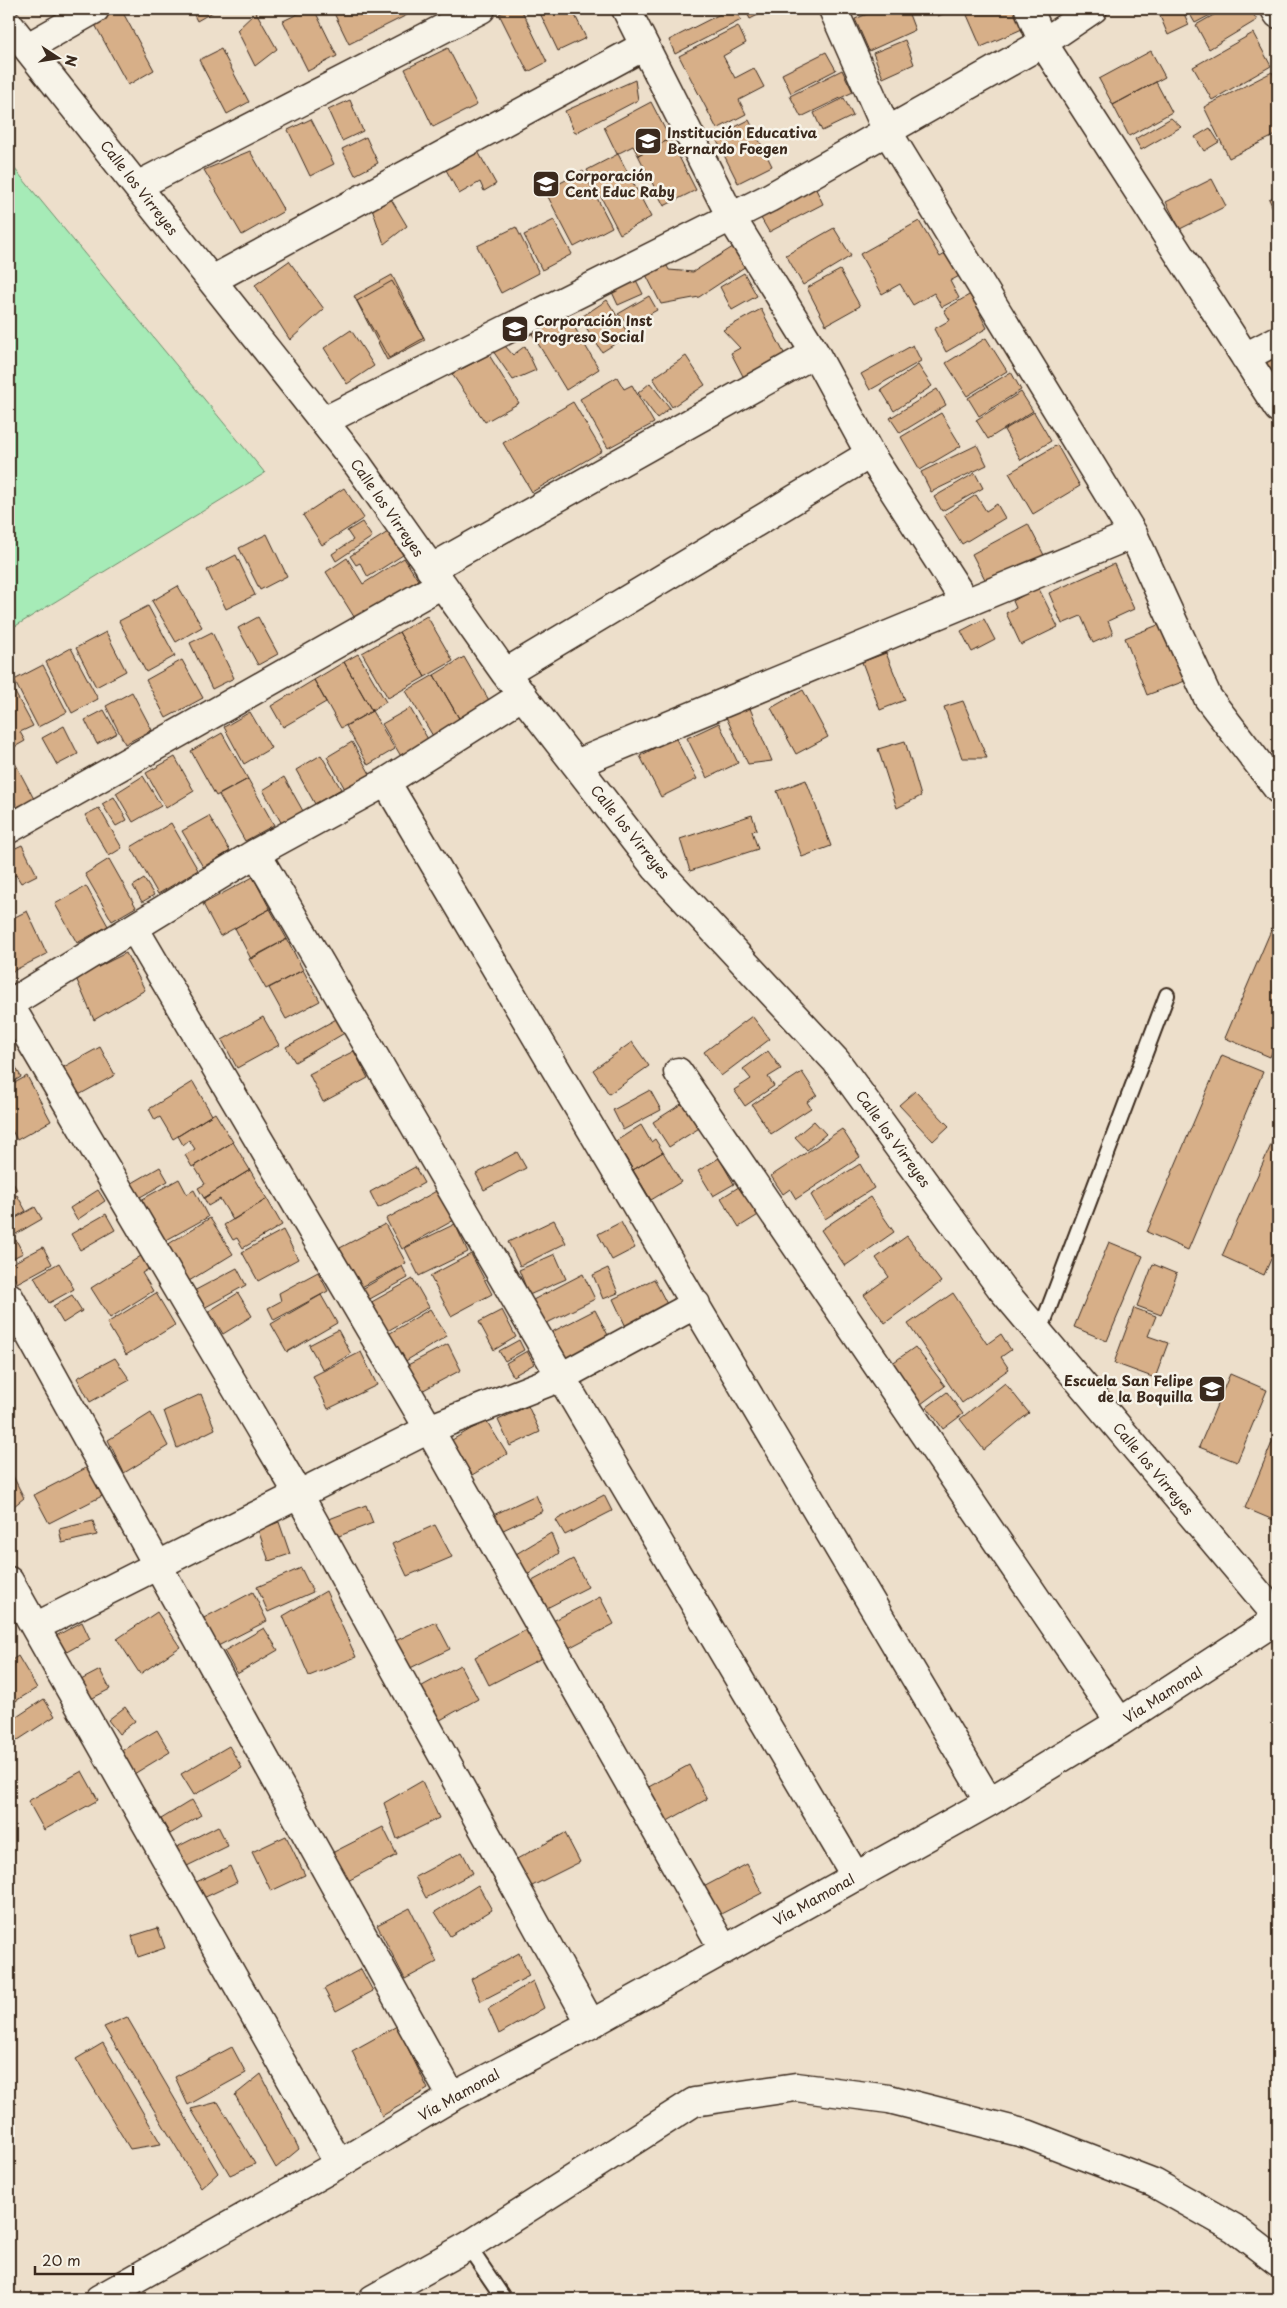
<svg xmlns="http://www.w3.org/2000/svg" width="1287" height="2308" font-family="'Playpen Sans',sans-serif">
	<rect width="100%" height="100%" fill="#eddfcb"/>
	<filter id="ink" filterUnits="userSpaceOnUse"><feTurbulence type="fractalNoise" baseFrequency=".02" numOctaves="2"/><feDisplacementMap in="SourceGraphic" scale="10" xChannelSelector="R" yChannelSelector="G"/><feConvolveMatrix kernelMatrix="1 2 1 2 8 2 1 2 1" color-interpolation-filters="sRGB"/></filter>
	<g filter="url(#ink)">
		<path fill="#a6ebb7" stroke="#708a6a" d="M9 162 265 473 9 630Z"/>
		<path fill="#d7af88" stroke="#3b2a1e" d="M117 9H121L154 70 128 85 93 21Z
			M191 9H218L197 21Z
			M308 9H314L337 56 308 71 283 21Z
			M332 9H404L407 15 349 44Z
			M511 9H521L547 62 528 72 499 14Z
			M538 9H572L586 38 558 51Z
			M730 9H735L741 20 675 54 669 40Z
			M745 9H770L750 19Z
			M879 9H907L915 30 869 51 855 19Z
			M935 9H955L938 16Z
			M981 9H1022L1029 26 981 47 967 15Z
			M1157 9H1182L1189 25 1168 35Z
			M1187 9H1207L1210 15 1195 23Z
			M1224 9H1250L1257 20 1209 49 1196 25Z
			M256 12 277 49 255 66 237 30Z
			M738 26 746 43 723 56 735 78 754 68 764 87 739 100 746 114 717 129 679 56Z
			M1253 33 1271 66 1212 100 1193 67Z
			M905 40 914 64 883 78 873 53Z
			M448 48 477 105 433 127 405 69Z
			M221 49 249 102 227 114 199 60Z
			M1151 51 1165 77 1113 105 1099 79Z
			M826 52 836 70 791 93 782 74Z
			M842 70 853 92 801 117 790 96Z
			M1272 72 1278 84V134L1229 158 1204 107Z
			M635 80 638 100 575 133 565 111Z
			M1156 82 1172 112 1129 136 1113 105Z
			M844 98 853 116 822 131 814 113Z
			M350 100 363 131 342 141 328 110Z
			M651 102 670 139 638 155 633 146 617 154 604 127Z
			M1171 118 1181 127 1141 150 1135 139Z
			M311 119 334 164 310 176 288 130Z
			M749 120 772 166 738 183 715 137Z
			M1210 128 1219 142 1204 151 1195 137Z
			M366 137 378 163 355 175 342 149Z
			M670 139 696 190 664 206 638 155Z
			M475 146 496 184 484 191 480 182 459 194 443 164Z
			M250 151 284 211 242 235 204 170Z
			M618 154 651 217 620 234 587 170Z
			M583 171 612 227 574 247 545 191Z
			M1212 179 1226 206 1180 229 1166 202Z
			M813 183 823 204 769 232 758 213Z
			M388 194 407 226 384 244 371 205Z
			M1278 195V211L1275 213 1269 199Z
			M554 220 572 254 542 270 524 235Z
			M919 221 940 257 952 250 965 273 950 281 959 298 942 307 934 293 913 305 900 284 882 294 860 254Z
			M516 227 539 273 501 293 477 246Z
			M834 228 851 256 803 285 786 255Z
			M736 245 749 264 699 297 661 304 641 265 661 254 669 270 693 272Z
			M289 261 324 309 290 340 255 285Z
			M840 270 860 306 826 325 807 288Z
			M744 273 757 296 732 310 720 287Z
			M392 275 425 340 387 360 354 296Z
			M636 280 643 294 618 305 612 292Z
			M392 281 424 338 389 358 357 301Z
			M974 292 985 311 980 314 987 328 946 352 934 329 950 320 944 310Z
			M649 296 657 310 630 325 618 314Z
			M607 300 629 335 602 352 580 318Z
			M562 306 599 369 566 390 528 327Z
			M761 309 785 355 744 378 731 353 740 348 723 330Z
			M351 330 374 366 347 384 324 348Z
			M986 338 1007 371 967 396 946 363Z
			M913 345 921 361 870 390 861 374Z
			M505 346 513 355 525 346 536 370 513 380 493 351Z
			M1278 352V392L1262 361Z
			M489 355 519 403 485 422 452 374Z
			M686 356 705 385 672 407 653 378Z
			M918 365 932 386 894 411 881 390Z
			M1011 372 1021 390 979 416 968 398Z
			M617 377 624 389 632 385 654 423 608 448 580 399Z
			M650 383 670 408 657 418 638 393Z
			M937 389 946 405 900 433 890 418Z
			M1021 392 1033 411 988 439 976 420Z
			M573 402 602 451 532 492 503 443Z
			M1034 412 1051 441 1021 460 1004 430Z
			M941 413 961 446 920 470 901 437Z
			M977 445 987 465 931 492 921 472Z
			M1057 445 1080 486 1033 514 1009 473Z
			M975 473 983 488 942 511 934 497Z
			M344 488 364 518 322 545 303 515Z
			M976 495 986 511 997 504 1005 518 962 544 944 515Z
			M362 522 372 537 336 561 332 554 353 540 347 531Z
			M1028 524 1045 557 989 587 972 554Z
			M388 532 403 555 368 577 360 563 356 565 350 556Z
			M267 534 287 576 260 590 239 548Z
			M236 555 255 595 226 609 207 570Z
			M347 558 363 584 404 558 418 580 356 620 326 572Z
			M1114 564 1134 609 1108 621 1113 634 1093 643 1081 616 1062 624 1049 593Z
			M178 586 202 627 176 642 152 601Z
			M1038 587 1058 627 1021 645 1006 613 1016 608 1013 601Z
			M148 606 175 656 146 672 119 621Z
			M427 616 453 661 425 677 399 632Z
			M258 617 278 654 258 665 238 628Z
			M984 619 995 640 972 652 961 631Z
			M1163 623 1185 681 1147 695 1125 638Z
			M106 632 126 671 96 687 76 648Z
			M212 632 234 678 212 689 190 643Z
			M399 632 425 677 388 698 362 653Z
			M71 648 98 699 72 713 46 662Z
			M886 653 905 700 880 710 862 662Z
			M358 654 386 702 372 711 344 662Z
			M464 657 490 702 460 720 434 675Z
			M182 660 203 698 166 718 146 680Z
			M344 662 372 711 341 728 314 680Z
			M43 665 67 712 38 727 14 680Z
			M434 675 460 720 433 736 406 691Z
			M314 680 326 702 283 727 271 706Z
			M11 685 33 726 20 732 25 741 9 750V686Z
			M803 690 828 737 796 754 771 708Z
			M132 692 152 730 125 744 106 706Z
			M963 701 987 758H962L944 707Z
			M749 706 772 761 748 764 726 717Z
			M410 708 429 741 402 758 382 724Z
			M104 710 117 733 97 744 85 720Z
			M372 711 395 749 368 765 346 726Z
			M250 712 271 748 244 764 224 727Z
			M719 723 738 763 707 778 687 738Z
			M64 726 78 754 57 765 42 738Z
			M222 733 248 779 216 796 191 751Z
			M675 737 697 779 661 797 640 756Z
			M905 741 921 796 897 808 878 749Z
			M352 742 370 774 345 789 327 757Z
			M321 755 341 789 315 804 296 770Z
			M175 757 194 791 166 808 146 773Z
			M15 763 34 799 17 807 9 791V766Z
			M143 776 161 806 133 822 116 793Z
			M284 777 303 811 282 824 263 790Z
			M248 779 274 825 245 841 219 795Z
			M806 780 831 846 802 857 777 791Z
			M114 797 127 820 116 826 102 804Z
			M99 808 122 848 109 856 85 815Z
			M752 815 757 830 752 831 758 849 690 871 680 839Z
			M209 816 230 851 203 867 182 831Z
			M171 823 198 870 158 894 131 847Z
			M22 845 37 875 21 883 16 875 9 878V851Z
			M109 859 136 907 112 921 85 874Z
			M253 877 270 909 220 936 203 904Z
			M144 879 154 895 142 902 133 886Z
			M86 886 108 926 77 943 55 904Z
			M270 909 287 939 251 959 235 928Z
			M27 911 47 954 9 973V920Z
			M1278 914V1038L1270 1057 1225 1038Z
			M287 939 303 970 266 989 249 959Z
			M126 953 145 990 94 1020 76 978Z
			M303 970 320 1001 286 1019 269 988Z
			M752 1016 770 1039 721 1076 704 1052Z
			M263 1017 279 1045 237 1068 222 1040Z
			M340 1017 348 1031 295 1062 286 1047Z
			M632 1042 649 1066 609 1094 593 1070Z
			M100 1047 115 1075 75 1097 60 1069Z
			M354 1051 368 1078 323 1102 309 1074Z
			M768 1051 781 1069 768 1077 774 1086 745 1106 734 1090 751 1079 743 1069Z
			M1222 1055 1263 1072 1188 1250 1147 1232Z
			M10 1056 21 1077 9 1084V1057Z
			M802 1072 817 1095 807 1102 811 1108 771 1134 752 1105Z
			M27 1076 51 1121 17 1140 9 1125V1086Z
			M193 1082 212 1115 173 1139 160 1117 155 1120 149 1109Z
			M650 1090 661 1110 623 1130 613 1110Z
			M915 1091 949 1126 933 1141 899 1105Z
			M686 1101 701 1127 669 1147 653 1122Z
			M215 1113 233 1142 192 1167 185 1155 195 1149 189 1140 183 1145 178 1136Z
			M814 1121 826 1134 807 1150 795 1137Z
			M641 1125 651 1142 655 1139 663 1152 633 1170 616 1141Z
			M842 1129 860 1157 796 1199 790 1189 783 1194 771 1176Z
			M1278 1129V1243L1264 1275 1222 1256Z
			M233 1142 250 1170 204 1198 198 1188 205 1184 194 1166Z
			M517 1152 526 1168 484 1190 476 1174Z
			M663 1152 681 1182 651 1200 633 1170Z
			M719 1158 734 1184 713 1196 698 1171Z
			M860 1164 874 1188 825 1219 811 1195Z
			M160 1167 168 1181 135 1200 127 1186Z
			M415 1167 424 1183 378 1208 370 1192Z
			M250 1170 267 1199 233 1220 220 1199 208 1206 204 1198Z
			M9 1175 17 1190 9 1195Z
			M179 1179 187 1194 194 1190 208 1217 161 1243 139 1201Z
			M742 1185 760 1214 739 1227 721 1198Z
			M440 1189 456 1219 402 1249 386 1219Z
			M98 1190 105 1201 77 1220 70 1208Z
			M17 1195 26 1211 9 1221V1200Z
			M870 1197 894 1232 845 1266 821 1230Z
			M267 1199 282 1225 243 1248 237 1238 233 1240 224 1225Z
			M35 1207 42 1219 9 1238V1222Z
			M106 1214 115 1230 80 1250 71 1234Z
			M210 1218 233 1254 189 1281 167 1245Z
			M554 1220 566 1243 520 1266 508 1242Z
			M621 1222 635 1248 612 1260 598 1234Z
			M385 1224 406 1263 358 1289 338 1249Z
			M455 1224 468 1252 419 1276 405 1248Z
			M283 1230 298 1259 258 1281 242 1252Z
			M907 1236 941 1282 885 1323 864 1295 889 1277 876 1258Z
			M16 1240 23 1253 9 1260V1243Z
			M1109 1242 1143 1256 1107 1341 1074 1327Z
			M43 1247 52 1264 17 1283 9 1265Z
			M144 1254 152 1267 142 1273 153 1291 110 1318 91 1288Z
			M471 1254 492 1294 451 1316 430 1276Z
			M555 1254 566 1279 529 1295 519 1270Z
			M59 1263 74 1289 49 1303 34 1277Z
			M1153 1264 1177 1274 1161 1315 1137 1306Z
			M402 1266 408 1278 368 1300 362 1289Z
			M237 1268 246 1285 202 1309 192 1292Z
			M608 1268 618 1293 603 1299 593 1275Z
			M318 1272 328 1291 274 1320 268 1308 281 1301 279 1293Z
			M583 1274 595 1299 545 1324 533 1300Z
			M413 1279 429 1307 384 1333 368 1304Z
			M654 1279 669 1308 627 1329 613 1299Z
			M156 1293 175 1325 126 1355 107 1323Z
			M238 1293 252 1316 223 1334 209 1311Z
			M953 1293 987 1344 1001 1334 1011 1350 1001 1357 1009 1369 962 1403 908 1324Z
			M72 1295 82 1311 63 1323 53 1306Z
			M321 1295 337 1323 287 1352 271 1324Z
			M1134 1308 1156 1316 1148 1336 1168 1343 1155 1378 1114 1363Z
			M430 1309 447 1336 404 1362 387 1335Z
			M502 1310 516 1337 494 1350 479 1322Z
			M595 1310 610 1339 561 1363 548 1334Z
			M338 1330 351 1354 323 1370 309 1345Z
			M519 1340 524 1350 505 1361 499 1351Z
			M448 1344 461 1370 416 1394 402 1368Z
			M915 1347 945 1386 921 1404 891 1364Z
			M527 1351 534 1364 513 1376 506 1363Z
			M361 1352 377 1385 328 1409 313 1376Z
			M115 1358 130 1380 90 1402 77 1378Z
			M1230 1374 1267 1390 1237 1462 1199 1447Z
			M1005 1383 1029 1413 984 1450 960 1419Z
			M947 1392 963 1414 943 1429 927 1407Z
			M201 1394 215 1429 177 1448 164 1411Z
			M528 1406 540 1432 510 1446 498 1420Z
			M151 1413 168 1446 124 1473 108 1440Z
			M486 1420 507 1454 467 1478 447 1443Z
			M1278 1428V1522L1245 1508Z
			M88 1467 102 1496 49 1523 34 1495Z
			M9 1468 24 1498 9 1510Z
			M536 1495 543 1511 497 1533 489 1517Z
			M604 1495 612 1511 565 1535 556 1520Z
			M366 1505 373 1523 331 1539 324 1521Z
			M93 1521 97 1535 62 1543 59 1529Z
			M279 1522 290 1554 269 1561 258 1530Z
			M435 1525 452 1557 407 1576 392 1544Z
			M551 1533 559 1553 523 1578 511 1557Z
			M573 1559 588 1587 535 1614 521 1587Z
			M301 1568 313 1592 268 1612 257 1587Z
			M326 1591 356 1657 309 1676 283 1616Z
			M253 1592 267 1621 214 1648 200 1620Z
			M600 1597 614 1624 561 1652 547 1624Z
			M157 1612 180 1647 140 1674 117 1639Z
			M82 1622 90 1639 63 1654 54 1637Z
			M436 1622 450 1649 406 1670 393 1642Z
			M264 1628 278 1650 237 1674 224 1651Z
			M528 1629 542 1658 489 1685 475 1657Z
			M18 1656 37 1688 9 1705V1662Z
			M460 1665 478 1699 433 1724 415 1690Z
			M100 1670 110 1689 89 1700 79 1681Z
			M44 1699 55 1716 15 1742 9 1732V1722Z
			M125 1707 135 1721 119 1734 108 1720Z
			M157 1730 170 1752 129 1777 116 1754Z
			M229 1746 242 1768 194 1795 181 1774Z
			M689 1765 707 1799 662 1824 643 1790Z
			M82 1771 98 1800 44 1830 28 1801Z
			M422 1781 439 1818 397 1839 384 1803Z
			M192 1800 201 1815 170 1834 161 1819Z
			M218 1826 228 1846 185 1867 175 1848Z
			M383 1827 397 1855 344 1883 330 1854Z
			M565 1833 580 1862 526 1889 513 1861Z
			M286 1836 305 1875 271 1891 252 1852Z
			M462 1852 473 1873 426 1898 415 1877Z
			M747 1864 762 1893 709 1920 694 1892Z
			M230 1866 237 1882 197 1901 190 1885Z
			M478 1885 492 1910 450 1936 435 1912Z
			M410 1908 437 1962 405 1979 377 1925Z
			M158 1928 165 1948 138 1957 132 1936Z
			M519 1953 529 1976 481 2001 471 1979Z
			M361 1969 373 1991 336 2011 324 1989Z
			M533 1981 544 2008 499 2034 488 2009Z
			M127 2017 218 2173 201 2188 104 2027Z
			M397 2026 428 2089 382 2116 352 2051Z
			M103 2043 161 2144 130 2149 76 2059Z
			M232 2047 246 2073 188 2105 175 2077Z
			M261 2074 299 2149 276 2168 235 2095Z
			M218 2102 255 2164 230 2175 191 2109Z"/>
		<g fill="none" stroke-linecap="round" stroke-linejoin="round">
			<g stroke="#3b2a1e" stroke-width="18">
				<path id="service" d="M1039 1334 1167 995
					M468 2246 504 2299"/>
			</g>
			<g stroke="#3b2a1e" stroke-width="31">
				<path id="minor" d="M626 9 731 217 815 353 870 454 966 603
					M833 9 887 131 1133 534 1208 698 1278 789
					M1029 9 1043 43 1278 408
					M1275 9 1278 14
					M9 25 358 465 505 673 656 868 836 1061 1001 1288 1278 1617
					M28 47 95 9
					M137 186 481 9
					M212 280 644 46
					M1245 357 1278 340
					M324 421 769 198 1043 43 1093 9
					M430 569 815 353
					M505 673 870 454
					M523 695 386 782 256 853 9 1004 299 1495 591 2024
					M576 764 1133 534
					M386 782 989 1802
					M9 829 442 584
					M256 853 561 1377 856 1877
					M134 928 429 1429 724 1950
					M678 1072 1120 1722
					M9 1297 452 2097
					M9 1581 339 2164
					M35 1627 429 1429 561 1377 696 1304
					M99 2299 339 2164 452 2097 591 2024 989 1802 1120 1722 1278 1619
					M373 2299 468 2246 694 2102 796 2087 889 2099 1027 2134 1154 2183 1234 2228 1278 2262"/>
			</g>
			<use href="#service" stroke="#f7f3e8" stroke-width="14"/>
			<use href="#minor" stroke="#f7f3e8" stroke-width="28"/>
		</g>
	</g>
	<defs>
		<g id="school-square" transform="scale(1.4375)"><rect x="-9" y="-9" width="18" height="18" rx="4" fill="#3b2a1e" stroke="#f7f3e8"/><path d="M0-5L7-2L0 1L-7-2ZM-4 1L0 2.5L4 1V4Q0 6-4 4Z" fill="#fff"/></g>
	</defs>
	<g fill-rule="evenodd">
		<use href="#school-square" x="648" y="141"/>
		<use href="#school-square" x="546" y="184"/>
		<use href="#school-square" x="515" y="329"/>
		<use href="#school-square" x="1212" y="1389"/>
	</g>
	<g text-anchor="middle" stroke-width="5" stroke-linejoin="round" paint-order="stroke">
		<g font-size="14" font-weight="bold" fill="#3b2a1e" stroke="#f7f3e8" text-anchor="start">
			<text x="667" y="138">Institución Educativa<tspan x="667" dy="16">Bernardo Foegen</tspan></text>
			<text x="565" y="181">Corporación<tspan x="565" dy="16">Cent Educ Raby</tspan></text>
			<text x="534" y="326">Corporación Inst<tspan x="534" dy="16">Progreso Social</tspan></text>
			<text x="1193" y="1386" text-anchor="end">Escuela San Felipe<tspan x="1193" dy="16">de la Boquilla</tspan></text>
		</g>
		<g font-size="14" fill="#3b2a1e" stroke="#f7f3e8">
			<text transform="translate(139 188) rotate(52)" y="5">Calle los Virreyes</text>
			<text transform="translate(387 508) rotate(55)" y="5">Calle los Virreyes</text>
			<text transform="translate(630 832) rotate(51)" y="5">Calle los Virreyes</text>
			<text transform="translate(893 1139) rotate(54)" y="5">Calle los Virreyes</text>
			<text transform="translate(1153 1469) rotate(50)" y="5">Calle los Virreyes</text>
			<text transform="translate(1163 1695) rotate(-33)" y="5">Vía Mamonal</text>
			<text transform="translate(814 1900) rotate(-29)" y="5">Vía Mamonal</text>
			<text transform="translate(459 2095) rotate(-29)" y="5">Vía Mamonal</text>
		</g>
	</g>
	<rect width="1287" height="2308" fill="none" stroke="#f7f3e8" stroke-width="30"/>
	<rect x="15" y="15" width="1257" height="2278" fill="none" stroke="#3b2a1e" stroke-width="2" filter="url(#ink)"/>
	<g transform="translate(58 58) rotate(102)" stroke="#f7f3e8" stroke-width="4" paint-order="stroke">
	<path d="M0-4L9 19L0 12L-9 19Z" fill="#3b2a1e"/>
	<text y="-8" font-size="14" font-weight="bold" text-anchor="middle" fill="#3b2a1e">N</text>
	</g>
	<path d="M35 2266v8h98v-8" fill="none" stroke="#3b2a1e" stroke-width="2.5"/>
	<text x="42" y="2266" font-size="15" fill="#3b2a1e" stroke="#f7f3e8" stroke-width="4" paint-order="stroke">20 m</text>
</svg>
